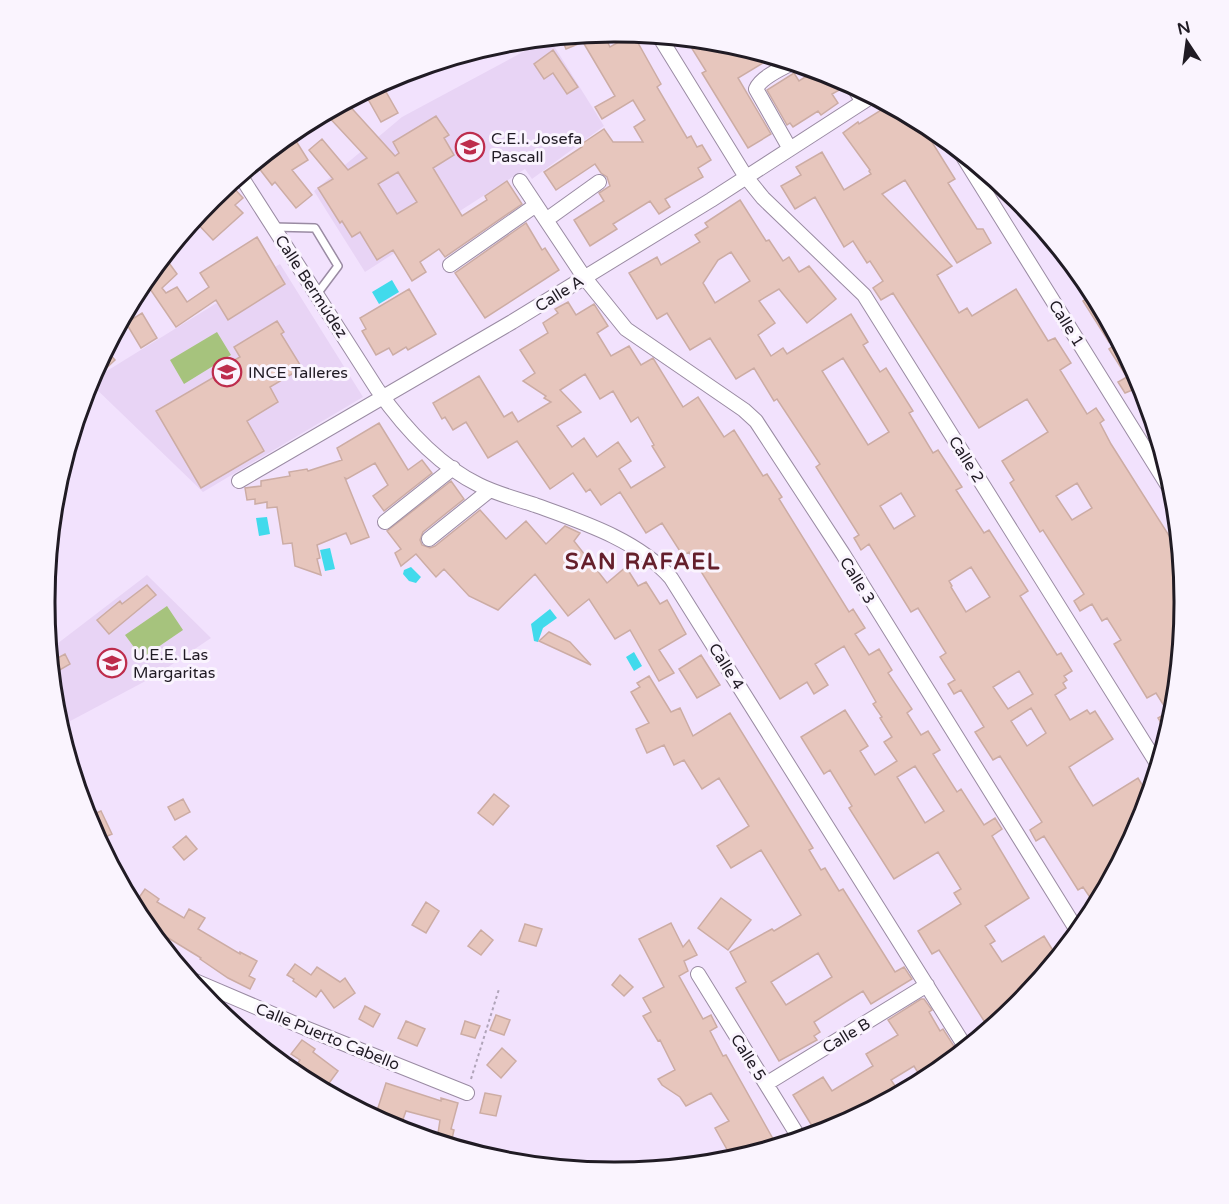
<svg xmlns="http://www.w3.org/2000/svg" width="1229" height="1204" font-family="'Varela Round',sans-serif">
	<rect width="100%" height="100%" fill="#f2e2fd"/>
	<path fill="#e8d4f5" d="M549 38 604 126 532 179 525 169 365 272 314 191 402 117Z
		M280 264 363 397 203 492 89 382Z
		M147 575 211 638 155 676 59 727 55 713 49 650Z"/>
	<path fill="#a6c37d" d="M217 332 231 355 184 384 170 360Z
		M167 606 183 630 142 658 125 635Z"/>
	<path fill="#41daec" d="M392 280 399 292 379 304 372 292Z
		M267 517 270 534 259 536 256 518Z
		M330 548 335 569 325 571 320 550Z
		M411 567 421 577 416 583 409 581 403 574 404 570Z
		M550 609 557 618 543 628 538 642 534 641 531 624Z
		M634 652 642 666 634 671 626 657Z
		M915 1076 919 1083 901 1093 898 1087Z"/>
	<path fill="#e7c6bd" stroke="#ccaca4" stroke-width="1.5" fill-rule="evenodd" d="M603 33 610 47 633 34 661 84 657 87 687 138 691 136 697 147 702 145 711 160 698 168 703 177 665 199 670 207 659 214 650 201 613 224 617 229 590 246 574 220 604 201 599 193 610 186 607 177 601 173 595 164 556 190 544 172 582 147 580 145 604 129 613 142H643L634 127 645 120 633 100 602 119 595 107 615 96 583 42 566 49 561 37Z
		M686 39 726 43 773 57 738 78 771 134 748 148 702 73 706 71Z
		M553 50 578 87 567 94 553 73 544 79 534 64Z
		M816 70 832 75 841 89 832 94 838 103 821 115 818 111 793 127 790 123 787 125 767 90 794 73 799 81Z
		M381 83 398 113 381 122 364 92Z
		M346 102 395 156 399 153 393 142 436 116 449 135 444 138 454 155 433 168 462 216 487 200 485 196 507 181 522 204 445 257 439 249 420 262 426 272 412 281 393 250 377 260 360 232 352 237 342 221 340 223 318 188 333 179 309 150 322 139 348 170 367 158 325 113ZM398 172 417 202 397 214 378 184Z
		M889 105 923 123 927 130 925 131 955 179 948 183 977 229H983L991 243 957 263 905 180 882 194 952 266 937 275 959 313 967 308 972 316 1016 289 1048 341 1055 338 1071 363 1060 370 1087 414 1096 408 1104 420 1100 423 1111 444 1180 553 1185 602 1174 714 1168 734 1158 718 1168 712 1156 693 1147 698 1114 644 1121 640 1107 618 1102 621 1092 604 1080 611 1074 601 1084 594 1043 530 1040 532 1010 483 1014 480 1002 461 1048 432 1027 399 979 428 893 293 881 300 873 288 883 281 870 261 867 263 853 241 844 247 815 197 795 209 781 186 801 175 796 167 822 152 844 190 871 174 869 171 870 170 843 133 858 122 859 124ZM1077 483 1092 508 1072 520 1056 496Z
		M291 133 308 160 292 170 312 195 296 208 275 182 272 185 255 163Z
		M230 184 243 198 235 205 243 213 213 240 194 220Z
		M740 200 766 241 769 240 783 261 789 257 799 272 809 266 836 299 807 323 779 289 759 301 775 323 758 335 771 356 783 348 787 354 851 314 868 342 863 345 880 372 886 368 913 411 909 413 933 453 938 450 962 487 956 490 984 533 989 530 1028 591 1020 596 1057 655 1061 653 1072 671 1064 676 1067 680 1063 683 1066 688 1055 695 1070 720 1087 710 1090 714 1095 711 1113 739 1069 767 1076 779 1093 806 1138 778 1149 796 1141 821 1096 906 1083 887 1078 890 1044 836 1036 841 1030 830 1042 822 1000 756 993 760 975 732 984 727 961 690 954 694 948 684 955 680 940 657 946 653 918 608 911 612 869 544 861 550 854 538 859 535 816 467 820 464 777 399 774 401 754 368 736 379 710 338 690 350 667 313 657 319 629 273 657 257 661 265 700 242 695 235 708 227 705 223ZM731 252 750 281 715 303 703 283 718 260ZM843 358 889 432 868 445 822 371ZM901 493 915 516 894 529 880 506ZM971 567 990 597 966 612 951 587 952 586 949 581ZM1019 671 1033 694 1008 709 993 687ZM1031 708 1046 733 1027 746 1011 721Z
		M526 223 542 250 545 248 559 270 485 318 455 273Z
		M257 237 285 284 228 320 216 300 176 327 144 280 164 256 177 274 162 288 166 293 177 287 187 302 209 287 200 273Z
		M409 289 436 334 408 350 406 347 393 355 389 348 376 355 362 331 366 329 360 318Z
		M1094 294 1117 338 1109 342 1083 301Z
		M568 302 576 315 594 304 608 326 597 333 611 356 629 346 641 365 653 358 683 407 698 397 724 437 734 430 763 476 767 474 782 497 779 499 849 612 853 609 865 628 855 634 869 655 879 649 892 670 888 673 912 709 907 713 921 735 928 731 940 750 933 754 957 792 961 789 984 825 995 818 1002 829 992 836 1029 898 985 926 995 941 990 944 1002 962 1044 936 1057 957 1018 1006 992 1027 989 1022 986 1024 939 950 932 954 918 931 961 904 954 893 961 889 938 852 894 879 849 808 852 806 830 770 824 774 801 737 845 710 868 746 860 751 875 775 897 761 884 742 892 737 880 718 882 717 873 704 876 702 844 646 815 664 828 685 814 694 807 682 780 699 689 552 683 556 662 523 646 533 620 492 601 505 590 489 586 492 573 473 550 489 517 441 488 458 466 422 453 430 445 417 442 419 433 403 479 376 504 417 512 412 518 422 551 402 544 398 546 396 523 381 535 373 520 350 548 333 543 323 558 313 555 309ZM585 374 600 399 613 391 631 422 638 417 654 445 652 446 665 467 631 488 619 469 631 461 618 442 597 457 584 438 572 447 557 426 581 412 560 390ZM915 766 944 811 925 823 897 777Z
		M142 313 157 338 141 348 126 323Z
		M277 321 284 332 281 334 302 368 270 387 278 402 247 421 264 451 201 488 156 411 228 369 226 365 240 357 234 347Z
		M1119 342 1142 386 1125 393 1118 382 1127 377 1109 349Z
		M106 350 115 360 90 383 88 382Z
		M379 423 408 470 422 460 432 473 384 511 373 496 388 485 375 463 347 479 345 478 369 537 351 544 346 533 317 545 320 558 317 559 321 575 295 566 292 543 283 544 277 507 267 508V502L255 504V499L247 500 245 488 261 486V481L290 476 289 472 307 469 308 471 342 460 337 448Z
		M451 481 464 499 423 532 420 540 422 545 430 548 435 546 480 510 506 539 526 521 546 544 565 526 580 533 574 541 607 583 626 567 638 586 646 582 660 604 667 600 686 634 659 650 674 673 659 681 630 630 615 639 589 599 568 616 535 574 498 610 469 596 444 569 436 577 416 554 401 566 395 553 401 549 387 531Z
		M147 585 156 595 109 634 97 620 120 601 122 604Z
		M549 632 570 642 591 665 539 641Z
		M65 654 70 664 58 671 52 661Z
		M701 655 720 685 697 698 679 669Z
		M649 676 671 712 680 708 693 736 730 713 813 848 809 850 821 870 825 868 839 891 843 889 895 972 904 967 912 979 871 1004 863 991 847 1001 814 1022 820 1032 814 1036 817 1040 779 1061 736 988 746 982 730 952 772 929 774 931 801 915 761 850 731 868 717 846 749 826 719 778 702 789 684 760 674 765 664 745 647 753 636 729 649 723 631 692 640 687 637 683ZM818 953 832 977 786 1005 771 982Z
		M494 794 509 806 493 825 478 813Z
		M183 799 190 812 175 820 168 807Z
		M101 811 112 834 98 840 86 817Z
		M186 836 197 849 184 860 173 847Z
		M145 889 159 899 157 902 184 918 189 909 205 918 198 929 240 954V952L257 961 249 976 255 979 250 989 228 978 200 959 201 958 152 928 150 931 140 919 133 906Z
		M721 898 751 920 728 950 698 928Z
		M426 902 439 911 426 933 412 925Z
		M671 923 683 947 689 940 697 955 684 961 688 971 679 976 703 1019 711 1015 717 1027 710 1031 723 1056 726 1055 777 1146 737 1158 733 1151 729 1153 715 1128 729 1121 711 1093 686 1106 680 1097 662 1085 658 1079 675 1070 660 1040 658 1041 643 1016 651 1012 643 998 664 987 639 939Z
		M525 924 542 929 536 946 519 941Z
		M481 930 493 940 481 955 468 946Z
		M295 964 311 975 317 967 340 982 345 978 355 993 334 1008 321 990 316 997 293 981 294 979 287 975Z
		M620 975 633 987 624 996 612 985Z
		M921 999H924L932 1010 929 1012 940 1031 943 1029 957 1051 939 1063 942 1068 923 1081 914 1066 891 1080 900 1093 842 1124 817 1134 793 1095 823 1077 832 1091 873 1066 866 1054 898 1035 888 1020Z
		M365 1006 380 1014 373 1027 359 1019Z
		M496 1015 510 1020 504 1035 490 1030Z
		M406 1021 425 1029 417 1046 398 1038Z
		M465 1021 480 1026 475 1038 461 1034Z
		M302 1040 315 1049 313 1052 338 1071 324 1090 307 1081 312 1074 297 1064 300 1060 291 1054Z
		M502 1048 516 1061 501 1078 487 1065Z
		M386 1083 441 1101V1098L458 1103 451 1129 454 1130 451 1143 437 1140 440 1120 406 1111 402 1122 376 1114Z
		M485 1093 501 1096 496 1116 480 1113Z"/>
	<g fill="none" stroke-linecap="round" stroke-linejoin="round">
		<g stroke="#9a8ba3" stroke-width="10">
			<path id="service" d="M273 227 315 228 338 266 317 294"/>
		</g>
		<g stroke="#9a8ba3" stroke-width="16">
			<path id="minor" d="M659 36 746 177 763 198 864 295 874 311 1158 765
				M853 86 863 102
				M790 149 756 89C761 77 781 69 792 63
				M959 150 1175 497
				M240 175 377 389C403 426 438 465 479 485 497 494 517 499 535 505 582 522 638 540 671 578L966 1048
				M520 181 584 277 626 329 744 410 756 421 843 554 1078 932
				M546 220 599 182
				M450 265 536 205
				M239 481 512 322 711 200 872 96
				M385 522 453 468
				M429 539 490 490
				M698 974 800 1139
				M188 978 305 1028 467 1093
				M766 1084 927 985"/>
		</g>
		<path stroke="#b0a4b9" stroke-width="2" stroke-dasharray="3 3" stroke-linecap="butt" d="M471 1079 499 989"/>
		<use href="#service" stroke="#fff" stroke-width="7"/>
		<use href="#minor" stroke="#fff" stroke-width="14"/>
	</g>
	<defs>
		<g id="school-ring" transform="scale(1.5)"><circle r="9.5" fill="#faf4fe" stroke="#bd2c4c" stroke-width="1.5"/><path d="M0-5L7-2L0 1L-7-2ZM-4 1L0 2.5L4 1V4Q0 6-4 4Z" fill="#bd2c4c"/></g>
		<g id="university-ring" transform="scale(1.5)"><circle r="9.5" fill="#faf4fe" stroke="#bd2c4c" stroke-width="1.5"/><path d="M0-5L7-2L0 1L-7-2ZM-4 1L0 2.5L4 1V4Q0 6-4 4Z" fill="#bd2c4c"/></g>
	</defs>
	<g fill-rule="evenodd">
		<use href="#school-ring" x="470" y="147"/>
		<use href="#university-ring" x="227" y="372"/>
		<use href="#school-ring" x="112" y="663"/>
	</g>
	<g text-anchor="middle" stroke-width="6" stroke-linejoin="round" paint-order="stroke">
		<g font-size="16" fill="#201b24" stroke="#faf4fe" text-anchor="start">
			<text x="491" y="144">C.E.I. Josefa<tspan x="491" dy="18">Pascall</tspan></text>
			<text x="248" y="378">INCE Talleres</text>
			<text x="133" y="660">U.E.E. Las<tspan x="133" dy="18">Margaritas</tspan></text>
		</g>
		<g font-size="16" fill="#201b24" stroke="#faf4fe">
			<text transform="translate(312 286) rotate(57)" y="6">Calle Bermúdez</text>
			<text transform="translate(559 293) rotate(-32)" y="6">Calle A</text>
			<text transform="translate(1067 323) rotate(58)" y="6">Calle 1</text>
			<text transform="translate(967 459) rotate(58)" y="6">Calle 2</text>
			<text transform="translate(858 580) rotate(58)" y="6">Calle 3</text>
			<text transform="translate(727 666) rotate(58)" y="6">Calle 4</text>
			<text transform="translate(846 1035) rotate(-31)" y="6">Calle B</text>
			<text transform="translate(328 1036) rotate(22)" y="6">Calle Puerto Cabello</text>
			<text transform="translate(749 1057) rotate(58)" y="6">Calle 5</text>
		</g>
		<g font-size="22" font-weight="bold" letter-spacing="1.5" fill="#651f2b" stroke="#faf4fe">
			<text x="643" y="569">SAN RAFAEL</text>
		</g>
	</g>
	<path d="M0 0H1229V1204H0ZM614 42H615A559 559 0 0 1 1174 601V603A559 559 0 0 1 615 1162H614A559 559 0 0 1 55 603V601A559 559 0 0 1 614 42Z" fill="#faf4fe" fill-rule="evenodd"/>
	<path fill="none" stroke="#201b24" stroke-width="3" d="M614 42H615A559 559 0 0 1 1174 601V603A559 559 0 0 1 615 1162H614A559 559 0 0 1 55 603V601A559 559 0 0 1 614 42Z"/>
	<g transform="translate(1187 42) rotate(347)" stroke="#faf4fe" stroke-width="4.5" paint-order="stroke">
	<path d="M0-4.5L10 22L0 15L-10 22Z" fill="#201b24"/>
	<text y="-9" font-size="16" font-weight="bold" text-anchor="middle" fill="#201b24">N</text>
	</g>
</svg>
